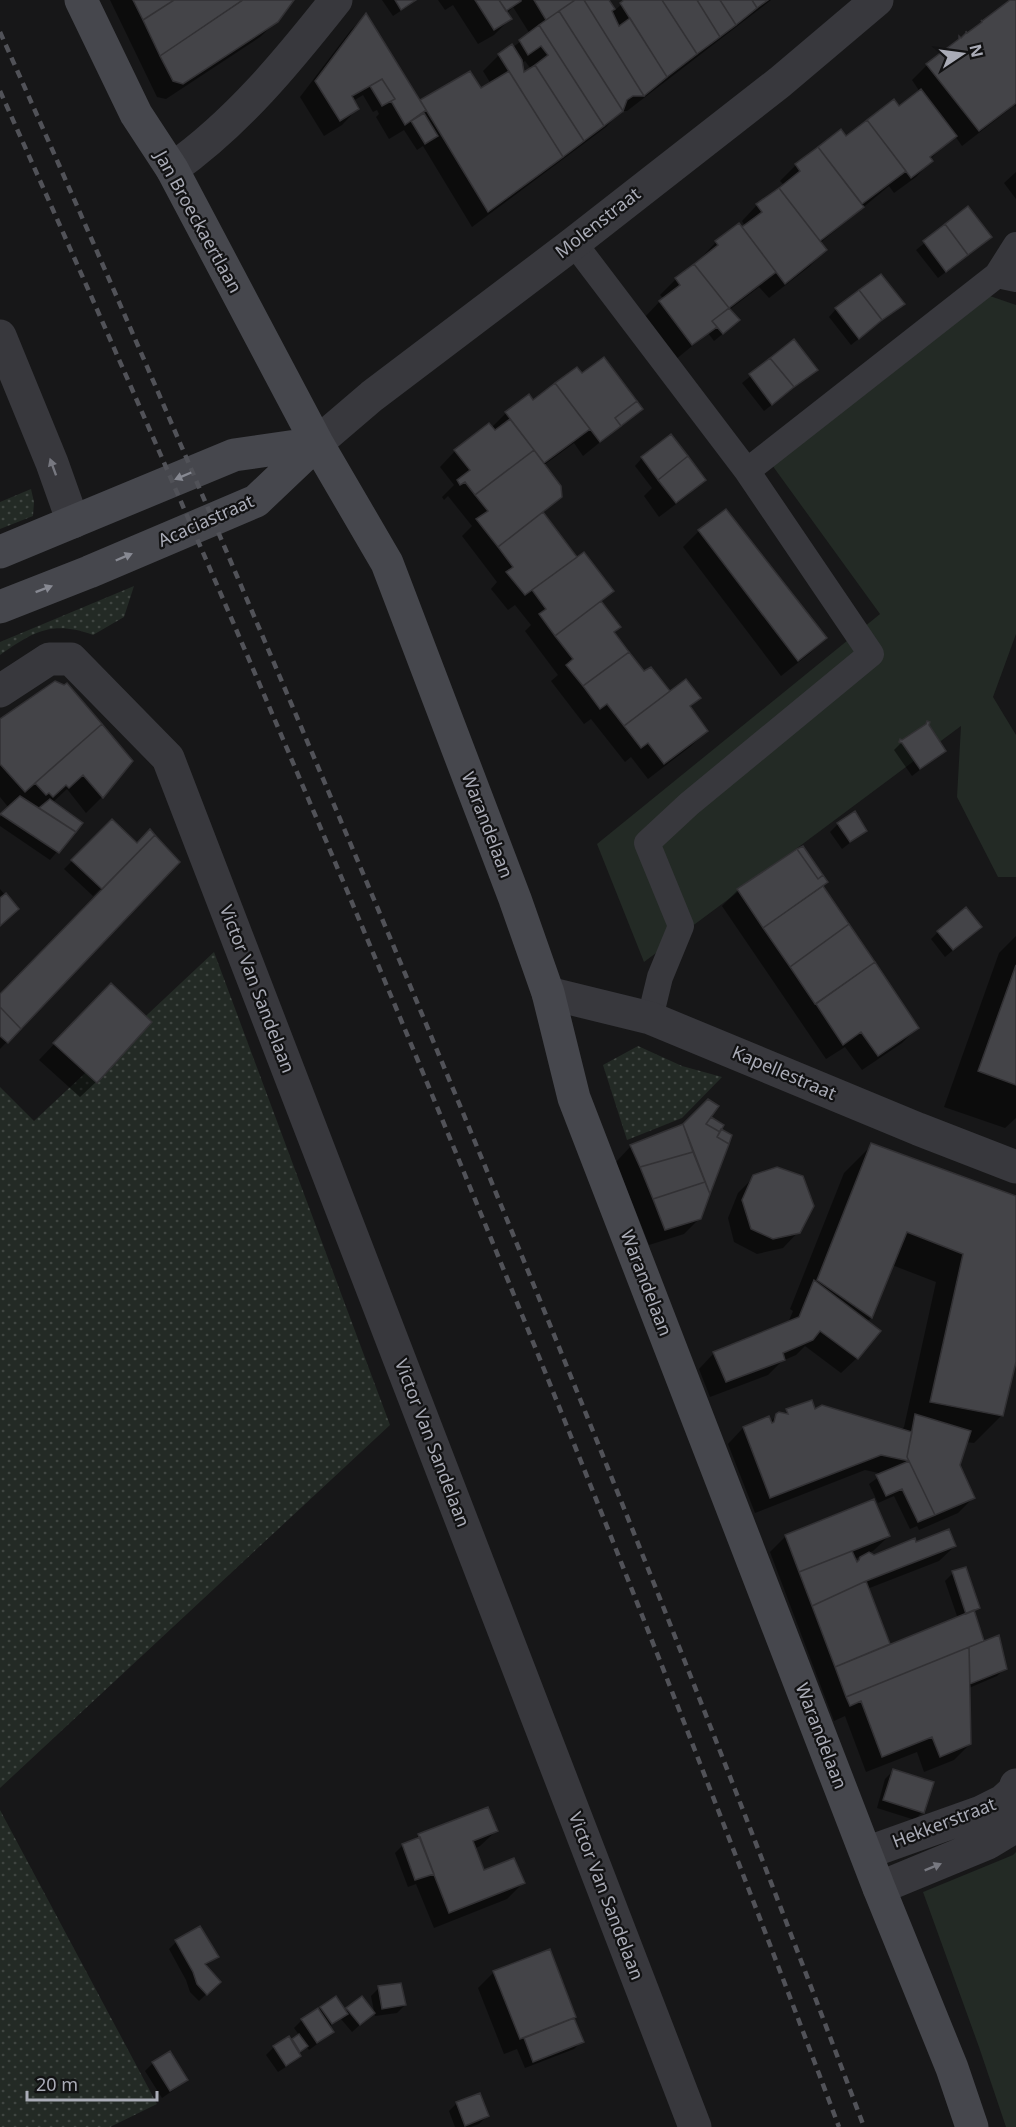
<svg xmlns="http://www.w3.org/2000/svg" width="1016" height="2127" font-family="'Noto Sans',sans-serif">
	<defs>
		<pattern id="grass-dots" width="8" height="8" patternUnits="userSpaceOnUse" patternTransform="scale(1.5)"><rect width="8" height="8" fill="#232a25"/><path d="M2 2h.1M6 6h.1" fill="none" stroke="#404642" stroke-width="1.8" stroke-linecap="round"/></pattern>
	</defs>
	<rect width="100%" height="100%" fill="#171718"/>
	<path fill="url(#grass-dots)" d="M31 489 34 502 33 516 0 529V502Z
		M134 586 124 617 93 635C52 620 33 632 0 655V642Z
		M214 952 390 1425 0 1788V1087L34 1121Z
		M638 1046 682 1066 722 1077 682 1118 627 1140 603 1065Z
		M0 1810 157 2104 110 2127H0Z"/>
	<path fill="#232a25" d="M990 296 1016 305V634L993 697 1016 735V877H998L957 797 961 726 644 962 597 844 880 614 772 465Z
		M1016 1852V2127H1006L979 2047 923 1892 1013 1855Z"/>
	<path fill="#0007" fill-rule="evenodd" d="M110 0H292L277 21 260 37 166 99 157 97Z
		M382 0H417L393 16Z
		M438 0H608L614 11 625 1 624 0H771L627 111H621L606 127 472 227 423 146 417 150 404 130 389 139 376 117 379 114 377 110 373 112 363 95 353 101 357 109 342 125 324 136 300 97 351 30 366 15 420 103 469 73 480 90 491 84 483 71 499 55 512 48 530 34 513 7 506 14 510 19 494 35 478 44 453 5 445 10ZM525 61 531 69 523 74 521 63Z
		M1012 0H1016V107L1015 105 962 146 955 136 930 159 931 161 916 177 894 193 889 186 820 243 825 250 810 266 769 298 759 287 729 310 730 328 714 341 708 333 675 360 644 318 663 298 660 295 676 279 702 259 701 258 716 242 745 226 742 221 757 205 784 185 780 181 796 165 840 131 846 138 898 108 920 92 912 80 927 65Z
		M1016 172V199L1004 183Z
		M968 208 982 244 938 278 916 250Z
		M903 303 851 345 829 317 836 309Z
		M794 341 816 370 764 411 742 383Z
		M577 369 582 375 641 409 583 456 574 443 544 465 560 496 542 514 577 559 612 591 600 603 613 633 644 673 651 669 670 693 699 697 689 707 706 731 691 746 648 779 631 757 625 762 591 719 584 724 551 681 558 675 525 631 531 625 515 605 508 610 491 589 497 582 462 536 472 526 448 496 444 500 442 497 454 485 440 467 455 451 491 428 506 413 533 402Z
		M642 458 704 479 688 495 659 517 644 496 652 488 635 466Z
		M726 511 825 638 809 654 781 676 683 547 699 531Z
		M0 723 131 761 102 797 86 813 67 789 52 803 81 823 50 860 0 826V817L9 808 0 797Z
		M902 742 944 751 912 776 894 750Z
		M112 821 137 845 150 832 178 862 0 1049V995L106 887 104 885 93 896 64 869Z
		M838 824 865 831 842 849 830 832Z
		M802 848 826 882 821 887 918 1027 902 1043 862 1070 845 1047 826 1059 722 906 738 890Z
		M0 889 17 909 0 925Z
		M938 932 972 934 945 957 931 939Z
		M1016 936V1118L1005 1128 944 1107 999 953Z
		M96 1000V1082L80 1097 39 1060Z
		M708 1100 709 1117 719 1129 730 1136 700 1218 684 1234 649 1245 616 1162 631 1146 683 1125Z
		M872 1145 1016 1198V1355L1002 1415 974 1443 966 1442 958 1465 973 1498 958 1513 919 1530 917 1526 910 1529 894 1496 878 1503 869 1484 883 1474 865 1470 755 1513 728 1444 743 1428 770 1422 777 1415 784 1414 787 1411H814L901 1430 904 1427 936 1282 892 1265 871 1318 867 1322 857 1358 841 1373 805 1346 796 1355 782 1361 768 1375 710 1397 699 1369 714 1353 788 1323 793 1311 790 1309 844 1173Z
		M754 1177 801 1229 783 1248 757 1254 734 1242 728 1218 738 1193Z
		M786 1536H889L873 1551 868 1553 874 1557 916 1544 955 1546 939 1561 867 1589 889 1646 958 1619 945 1581 953 1573 978 1608 973 1612 982 1640 1005 1668 997 1676 969 1688 970 1744 954 1760 924 1772 917 1752 866 1772 845 1716 834 1721 770 1552ZM864 1555 856 1563 854 1559Z
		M893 1771 922 1812 915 1820 877 1808 885 1779Z
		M496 1831 480 1846 474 1849 483 1872 523 1883 507 1899 434 1928 416 1884 408 1887 395 1853 403 1845 413 1841 419 1835Z
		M176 1942 217 1957 205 1966 219 1982 199 2001 190 1992 186 1980 169 1949Z
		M494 1972 573 2018 582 2041 574 2049 525 2068 517 2049 504 2054 478 1988Z
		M379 1988 405 2005 397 2013 375 2016 371 1996Z
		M321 2008 373 2013 352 2032 341 2019 329 2027 332 2031 324 2039 309 2050 306 2046 292 2063 278 2072 266 2055 274 2047 291 2042 300 2036 294 2028 302 2020Z
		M153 2063 186 2080 178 2087 162 2098 145 2071Z
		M479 2095 487 2116 479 2124 471 2127H455L449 2111 456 2104Z"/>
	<path fill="#444448" stroke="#323134" stroke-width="1.5" d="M133 0H174L143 20Z
		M174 0H240L241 1 160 56 143 20Z
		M243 0H294L278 22 183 84 173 81 160 56Z
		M395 0H416L401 10Z
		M475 0H499L512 19 494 30Z
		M499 0H521V1L506 11Z
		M534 0H575L546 20Z
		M575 0H584L644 96H633L627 100 623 111 559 11Z
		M584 0H609L615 9 612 11 619 26 630 18 667 77 644 96Z
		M624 0H662L697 54 667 77 620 3Z
		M662 0H697L720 37 697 54Z
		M697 0H720L736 25 720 37Z
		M720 0H752L757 8 736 25Z
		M752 0H768L757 8Z
		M1010 0H1016V103L979 131 926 64 959 39V36L961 38 966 33V31L967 33 982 22 981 20 982 21Z
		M1010 0H1016V103L979 131 926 64 959 39V36L961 38 966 33V31L967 33 982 22 981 20 982 21Z
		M559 11 623 111 604 126 539 25Z
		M366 13 426 110 405 125 391 101 395 99 382 79 352 96 359 109 340 121 315 81Z
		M539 25 604 126 584 141 535 65 548 55 541 46 528 55 519 40Z
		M512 44 522 60 524 72 535 65 584 141 563 157 498 54Z
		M470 71 481 88 509 71 563 157 488 212 420 100Z
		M382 79 395 99 382 106 370 86Z
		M921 89 957 136 930 157 933 161 911 178 867 120 894 99 899 106Z
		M424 113 438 136 425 144 411 121Z
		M867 120 906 171 862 204 818 147 841 129 846 136Z
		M818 147 864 207 820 241 779 188 800 171 795 164Z
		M779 188 827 250 785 284 742 227 762 212 756 204Z
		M968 206 992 237 968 255 945 224Z
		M739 223 776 272 729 308 694 264 718 245 715 241Z
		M945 224 968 255 946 272 923 241Z
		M694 264 729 308 712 321 717 327 692 345 659 301 680 285 675 278Z
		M881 274 905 304 882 320 859 290Z
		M859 290 882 320 859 339 835 308Z
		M729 308 740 320 723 334 712 321Z
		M794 339 818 370 794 387 770 358Z
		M604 357 637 401 615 418 621 426 600 442 555 383 577 367 582 373Z
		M770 358 794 387 772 405 749 374Z
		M555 383 590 429 544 463 505 412 529 394 533 400Z
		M637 401 643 409 621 426 615 418Z
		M510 419 534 450 475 495 465 482 460 485 457 480 470 470 454 450 489 423 495 430Z
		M671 434 688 456 658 480 641 457Z
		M534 450 561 486 562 497 498 547 476 519 488 511 475 495Z
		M688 456 706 480 676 503 658 480Z
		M726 509 827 638 798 661 698 530Z
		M543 512 577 557 525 595 506 572 513 567 498 547Z
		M584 552 614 591 555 636 539 614 546 609 532 590Z
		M601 601 621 627 614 632 629 652 583 686 566 665 573 659 555 636Z
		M629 652 644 671 651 667 670 691 624 726 607 704 600 709 583 686Z
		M686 679 701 698 690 706 708 731 664 764 648 743 641 748 624 726Z
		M55 681 64 685 67 683 102 724 25 792 0 764V719Z
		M927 721 930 722 929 725 946 751 920 769 902 743 899 742 900 739 902 740 926 724Z
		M102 724 133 761 103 798 83 775 69 788 66 785 53 797 49 793 46 795 35 783Z
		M20 796 76 832 59 853 0 814Z
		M50 799 83 823 76 832 39 808Z
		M855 811 867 831 850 842 837 823Z
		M112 819 137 843 150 829 155 835 102 889 71 860Z
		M155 835 180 862 21 1029 0 1007V994Z
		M803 846 823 875 818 879 797 849Z
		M797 849 818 879 823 875 828 882 763 928 737 889Z
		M823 886 849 924 790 967 763 928Z
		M6 893 19 909 0 926V898Z
		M966 907 982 927 953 950 937 931Z
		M849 924 875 962 815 1004 790 967Z
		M875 962 919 1028 878 1056 861 1032 843 1045 816 1004Z
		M1016 965V1085L978 1071Z
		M111 983 152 1022 97 1083 53 1043Z
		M0 1007 21 1029 8 1043 0 1036Z
		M708 1099 719 1106 706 1124 720 1132 717 1137 729 1144 710 1194 683 1124Z
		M711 1117 724 1125 720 1132 706 1124Z
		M683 1124 693 1152 640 1167 630 1145Z
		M721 1129 732 1135 729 1144 717 1137Z
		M871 1143 1016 1196V1362L1003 1416 930 1402 963 1254 907 1232 872 1318 817 1280Z
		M693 1152 705 1182 653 1199 640 1167Z
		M777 1167 803 1176 814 1206 800 1233 773 1239 751 1229 742 1200 753 1175Z
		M705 1182 710 1194 701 1219 665 1230 653 1199Z
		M814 1280 881 1331 858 1359 820 1331 813 1340 783 1353 785 1360 726 1382 713 1352 799 1317Z
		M812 1400 815 1409 822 1405 912 1432 907 1457 909 1461 881 1455 770 1498 743 1427 769 1416 772 1423 774 1422 776 1414 779 1412 788 1414 786 1409Z
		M915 1414 971 1431 960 1465 975 1498 935 1515 907 1457Z
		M909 1461 935 1515 918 1522 902 1489 886 1496 876 1475Z
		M874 1499 890 1536 799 1572 785 1535Z
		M949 1529 956 1546 866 1581 812 1606 799 1572 852 1551 857 1562 859 1560 860 1557 869 1552 874 1555 915 1538 916 1542Z
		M966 1567 980 1608 966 1614 952 1571Z
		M866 1581 890 1644 835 1667 812 1606Z
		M974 1610 984 1641 846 1697 835 1667Z
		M999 1635 1007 1669 970 1684 969 1647Z
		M969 1647 971 1744 940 1757 932 1737 882 1757 861 1701 850 1706 846 1697Z
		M893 1769 934 1782 924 1813 883 1800Z
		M488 1807 498 1831 473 1841 484 1870 514 1858 525 1883 449 1913 418 1834Z
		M420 1837 434 1874 415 1880 402 1844Z
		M200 1926 219 1957 205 1964 221 1982 207 1995 197 1984 193 1972 175 1940Z
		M550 1949 576 2017 520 2039 493 1971Z
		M401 1983 406 2005 382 2009 378 1986Z
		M336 1996 348 2014 332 2024 320 2007Z
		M362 1996 375 2013 360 2025 346 2008Z
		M318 2008 334 2032 317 2043 301 2019Z
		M574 2018 584 2042 533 2062 524 2038Z
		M299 2034 308 2046 300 2052 292 2039Z
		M289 2036 301 2056 286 2066 273 2046Z
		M170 2051 188 2080 170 2091 152 2062Z
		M480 2093 489 2116 465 2126 456 2102Z"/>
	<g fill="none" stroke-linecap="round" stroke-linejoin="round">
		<path stroke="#38383d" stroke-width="26" d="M574 243 747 471 871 654 689 804 647 843 681 926 660 977 650 1018
			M997 275 1016 245
			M747 471 997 275 1016 279"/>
		<path stroke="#38383d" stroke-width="33" d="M172 169C237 123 287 62 336 0
			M0 336 52 463 73 522
			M0 691 49 659H71L168 758 695 2127
			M548 993 650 1018 918 1129 1016 1167
			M866 1853 981 1812 1003 1801 1014 1791 1016 1785
			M879 1888 988 1843 1016 1826"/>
		<path stroke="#38383d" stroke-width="33" d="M317 443 372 396 574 243 780 82 877 0"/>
		<path stroke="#46474d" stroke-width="33" d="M81 0 136 114 172 169 317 443 387 563 515 899 548 993 574 1098 879 1888 952 2068 972 2127
			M0 552 234 455 317 443
			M0 607 89 572 256 501 317 443"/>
		<path stroke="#515258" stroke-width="4.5" stroke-dasharray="8 6" stroke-linecap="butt" d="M0 32C127 316 249 603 370 890 542 1299 708 1711 864 2127
			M0 91C300 761 581 1440 839 2127"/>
	</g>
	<defs><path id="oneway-solid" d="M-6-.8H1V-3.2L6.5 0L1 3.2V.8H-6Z" transform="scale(1.5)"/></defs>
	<g fill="#777880">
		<use href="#oneway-solid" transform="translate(53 467) rotate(-110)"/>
		<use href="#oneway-solid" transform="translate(933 1867) rotate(-22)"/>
	</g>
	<g fill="#878992">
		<use href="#oneway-solid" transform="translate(183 476) rotate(157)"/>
		<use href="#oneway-solid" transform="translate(124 557) rotate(-23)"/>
		<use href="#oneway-solid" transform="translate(44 589) rotate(-21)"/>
	</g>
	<g text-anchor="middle" stroke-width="4.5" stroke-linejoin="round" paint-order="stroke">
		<g font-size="18" fill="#aaacb7" stroke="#121213">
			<text transform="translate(198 222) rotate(61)" y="6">Jan Broeckaertlaan</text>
			<text transform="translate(598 223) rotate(-38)" y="6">Molenstraat</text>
			<text transform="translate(206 521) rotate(-24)" y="6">Acaciastraat</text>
			<text transform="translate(487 825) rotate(69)" y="6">Warandelaan</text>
			<text transform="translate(257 989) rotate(69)" y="6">Victor Van Sandelaan</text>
			<text transform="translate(784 1073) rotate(23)" y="6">Kapellestraat</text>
			<text transform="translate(646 1283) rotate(69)" y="6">Warandelaan</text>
			<text transform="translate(432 1443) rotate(69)" y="6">Victor Van Sandelaan</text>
			<text transform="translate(821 1736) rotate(69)" y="6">Warandelaan</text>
			<text transform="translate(944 1823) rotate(-21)" y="6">Hekkerstraat</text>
			<text transform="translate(606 1896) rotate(69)" y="6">Victor Van Sandelaan</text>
		</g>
	</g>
	<g transform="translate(962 54) rotate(77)" stroke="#121213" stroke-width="4.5" paint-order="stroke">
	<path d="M0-4.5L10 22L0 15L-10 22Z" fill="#aaacb7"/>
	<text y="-9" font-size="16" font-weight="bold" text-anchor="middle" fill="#aaacb7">N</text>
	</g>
	<path d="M27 2091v9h130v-9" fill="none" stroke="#aaacb7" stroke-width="3"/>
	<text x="36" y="2091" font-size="18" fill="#aaacb7" stroke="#121213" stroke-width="4.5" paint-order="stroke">20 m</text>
</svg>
